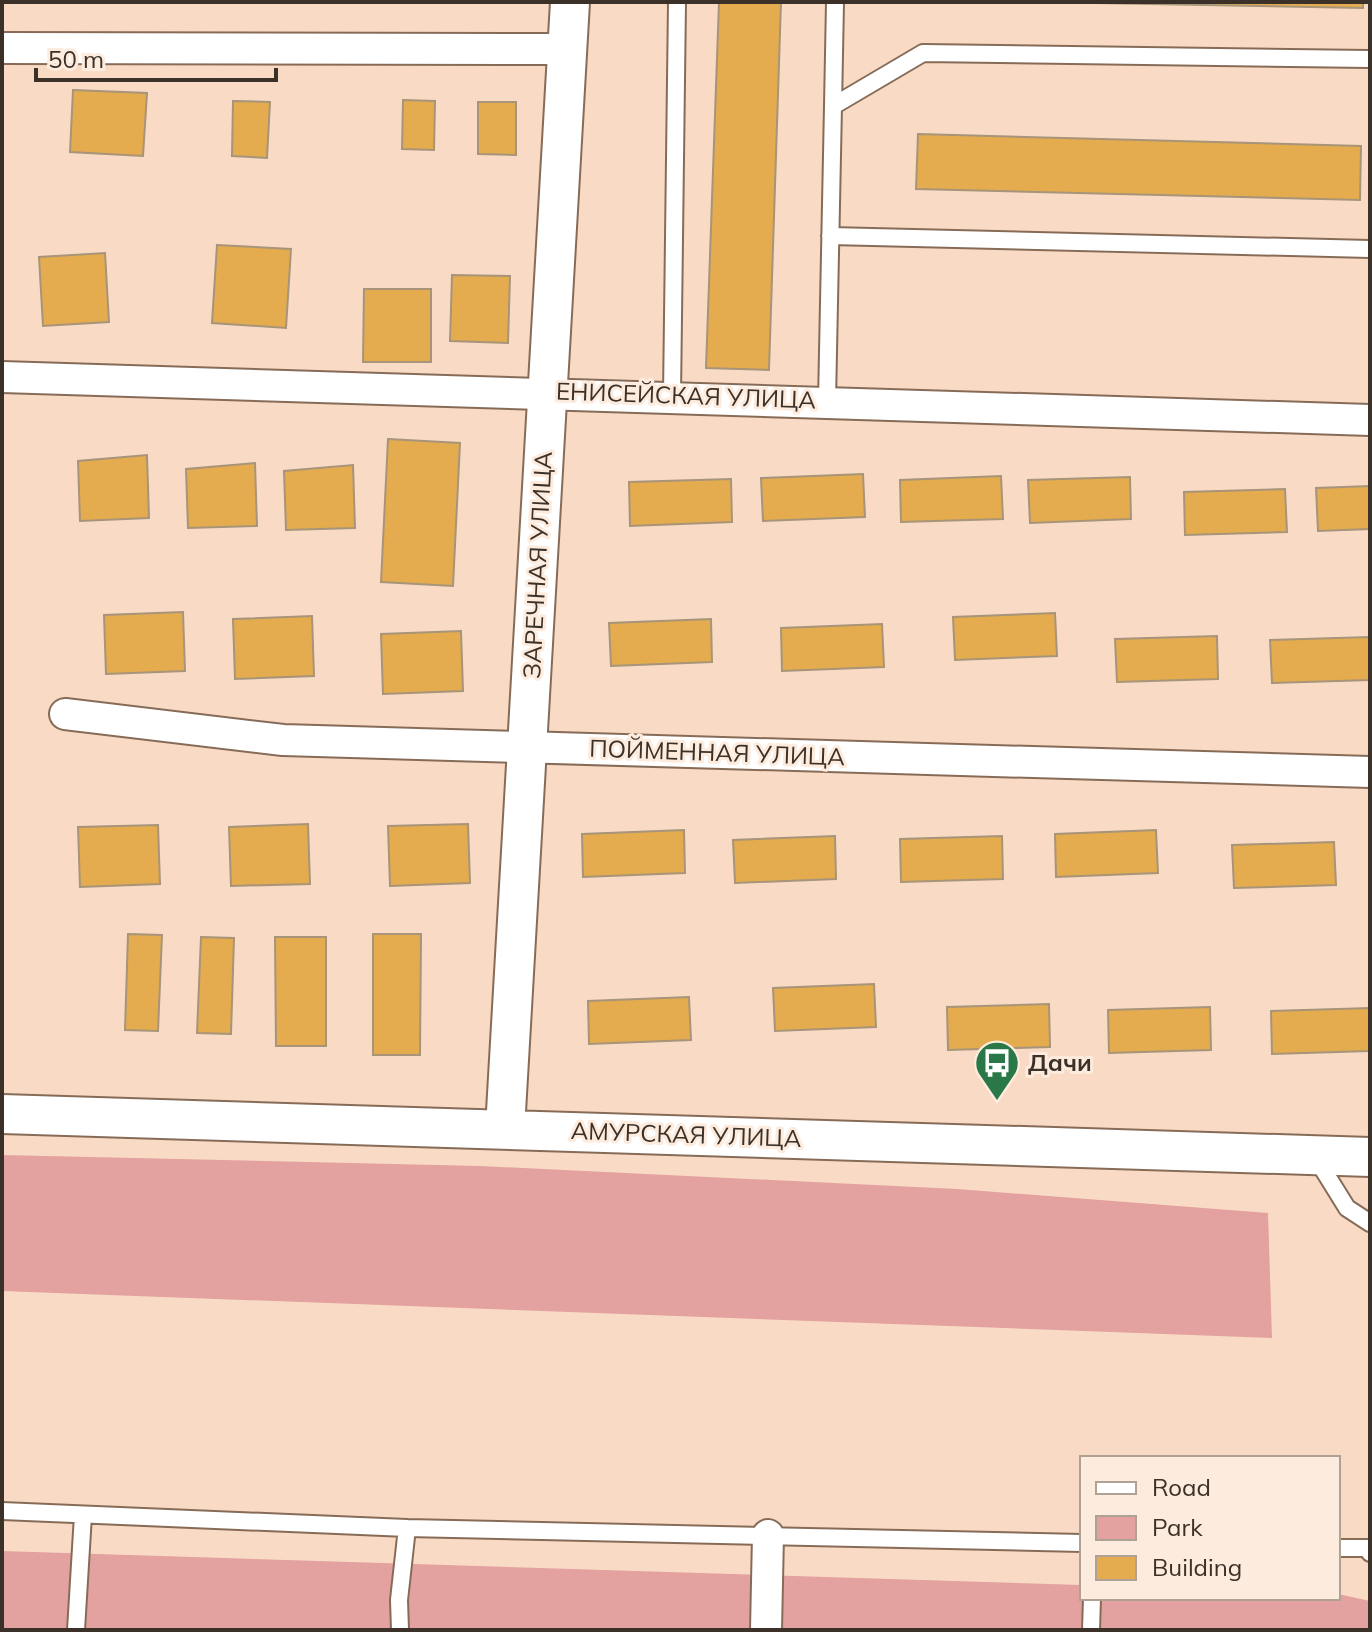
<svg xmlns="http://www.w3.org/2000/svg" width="1372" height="1632" font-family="Mulish,sans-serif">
	<rect width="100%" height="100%" fill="#f9dbc5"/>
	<path fill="#e3a19f" d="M2 1155 480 1166 957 1189 1268 1213 1272 1338 2 1291Z
		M2 1551 1082 1585V1598H1338V1594L1370 1601V1630H2Z"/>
	<path fill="#e4ac4f" stroke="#a79479" stroke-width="2" d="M719 2H781L769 370 706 368Z
		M1040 2H1363V8Z
		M73 90 147 93 143 156 70 152Z
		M403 100 435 101 434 150 402 149Z
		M233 101 270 102 267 158 232 156Z
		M478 102H516V155L478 154Z
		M918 134 1361 146 1360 200 916 189Z
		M217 245 291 249 286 328 212 323Z
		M105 253 109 322 43 326 39 257Z
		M452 275 510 276 508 343 450 341Z
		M364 289H431V362H363Z
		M388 439 460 443 453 586 381 582Z
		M147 455 149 518 80 521 78 461Z
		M255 463 257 526 188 528 186 469Z
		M353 465 355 528 286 530 284 471Z
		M863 474 865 517 763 521 761 478Z
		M1001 476 1003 519 901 522 900 480Z
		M1130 477 1131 519 1030 523 1028 480Z
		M731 479 732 522 630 526 629 482Z
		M1370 486V529L1318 531 1316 488Z
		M1285 489 1287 532 1185 535 1184 492Z
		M183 612 185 671 106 674 104 615Z
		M1055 613 1057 656 955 660 953 617Z
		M312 616 314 676 235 679 233 619Z
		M711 619 712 662 611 666 609 623Z
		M882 624 884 667 782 671 781 628Z
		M461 631 463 691 383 694 381 634Z
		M1217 636 1218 679 1117 682 1115 639Z
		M1370 637V680L1272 683 1270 640Z
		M308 824 310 884 231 886 229 827Z
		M468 824 470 883 390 886 388 826Z
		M158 825 160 884 80 887 78 827Z
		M684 830 685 873 583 877 582 834Z
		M1156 830 1158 873 1056 877 1055 834Z
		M835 836 836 879 735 883 733 840Z
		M1002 836 1003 879 901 882 900 839Z
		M1334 842 1336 885 1234 888 1232 845Z
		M128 934 162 935 158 1031 125 1030Z
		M373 934H421L420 1055H373Z
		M201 937 234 938 231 1034 197 1033Z
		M275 937H326V1046H276Z
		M874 984 876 1027 775 1031 773 988Z
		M689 997 691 1040 589 1044 588 1001Z
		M1049 1004 1050 1047 948 1050 947 1007Z
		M1210 1007 1211 1050 1109 1053 1108 1010Z
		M1370 1008V1051L1272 1054 1271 1011Z"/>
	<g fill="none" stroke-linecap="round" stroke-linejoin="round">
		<g stroke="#866c58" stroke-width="20">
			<path id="service" d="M833 106 835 2
				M830 236 1370 249
				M672 396 677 2
				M827 401 833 106 923 53 1370 59
				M1316 1158 1347 1208 1370 1223
				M2 1511 407 1528 1082 1543
				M1338 1548H1367L1370 1553
				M76 1630 83 1515
				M400 1630 399 1600 407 1528
				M1091 1630 1092 1598"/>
		</g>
		<g stroke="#866c58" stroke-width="34">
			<path id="minor" d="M2 48 567 49
				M2 377 1370 420
				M65 714 283 740 1370 772
				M766 1630 768 1535"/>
		</g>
		<g stroke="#866c58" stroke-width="42">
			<path id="tertiary" d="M2 1114 1370 1157
				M505 1129 570 2"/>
		</g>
		<use href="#service" stroke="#fff" stroke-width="16"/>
		<use href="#minor" stroke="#fff" stroke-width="30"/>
		<use href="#tertiary" stroke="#fff" stroke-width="38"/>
	</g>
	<defs>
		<g id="bus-pin" transform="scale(2.3)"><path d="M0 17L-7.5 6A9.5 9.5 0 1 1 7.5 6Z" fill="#2a7848" stroke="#fdebdd"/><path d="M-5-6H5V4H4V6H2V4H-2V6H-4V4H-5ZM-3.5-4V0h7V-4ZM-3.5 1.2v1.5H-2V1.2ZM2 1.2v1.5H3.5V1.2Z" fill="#fff"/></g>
	</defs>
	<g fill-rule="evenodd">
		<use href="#bus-pin" x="997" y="1063"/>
	</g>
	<g text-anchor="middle" stroke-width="6" stroke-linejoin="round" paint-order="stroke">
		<g font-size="24" fill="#3c3128" stroke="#fdebdd">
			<text transform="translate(686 396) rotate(2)" y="8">ЕНИСЕЙСКАЯ УЛИЦА</text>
			<text transform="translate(538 565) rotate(-87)" y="8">ЗАРЕЧНАЯ УЛИЦА</text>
			<text transform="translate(717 753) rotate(2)" y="8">ПОЙМЕННАЯ УЛИЦА</text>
			<text transform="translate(686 1135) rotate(2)" y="8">АМУРСКАЯ УЛИЦА</text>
		</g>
		<g font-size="24" font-weight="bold" fill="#3c3128" stroke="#fdebdd" text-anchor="start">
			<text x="1028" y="1071">Дачи</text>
		</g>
	</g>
	<rect width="1372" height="1632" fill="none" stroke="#3c3128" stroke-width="8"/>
	<rect x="1080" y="1456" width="260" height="144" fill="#fdebdd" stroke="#b0a195" stroke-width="2"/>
	<rect x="1096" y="1482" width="40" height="12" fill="#ffffff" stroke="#b0a195" stroke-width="2"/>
	<text x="1152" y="1496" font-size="24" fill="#3c3128">Road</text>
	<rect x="1096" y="1516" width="40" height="24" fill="#e3a19f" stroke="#b0a195" stroke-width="2"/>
	<text x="1152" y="1536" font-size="24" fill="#3c3128">Park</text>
	<rect x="1096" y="1556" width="40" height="24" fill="#e4ac4f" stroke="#b0a195" stroke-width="2"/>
	<text x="1152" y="1576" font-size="24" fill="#3c3128">Building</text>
	<path d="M36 68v12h240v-12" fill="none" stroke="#3c3128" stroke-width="4"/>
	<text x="48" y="68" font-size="24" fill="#3c3128" stroke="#fdebdd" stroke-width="6" paint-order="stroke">50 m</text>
</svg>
